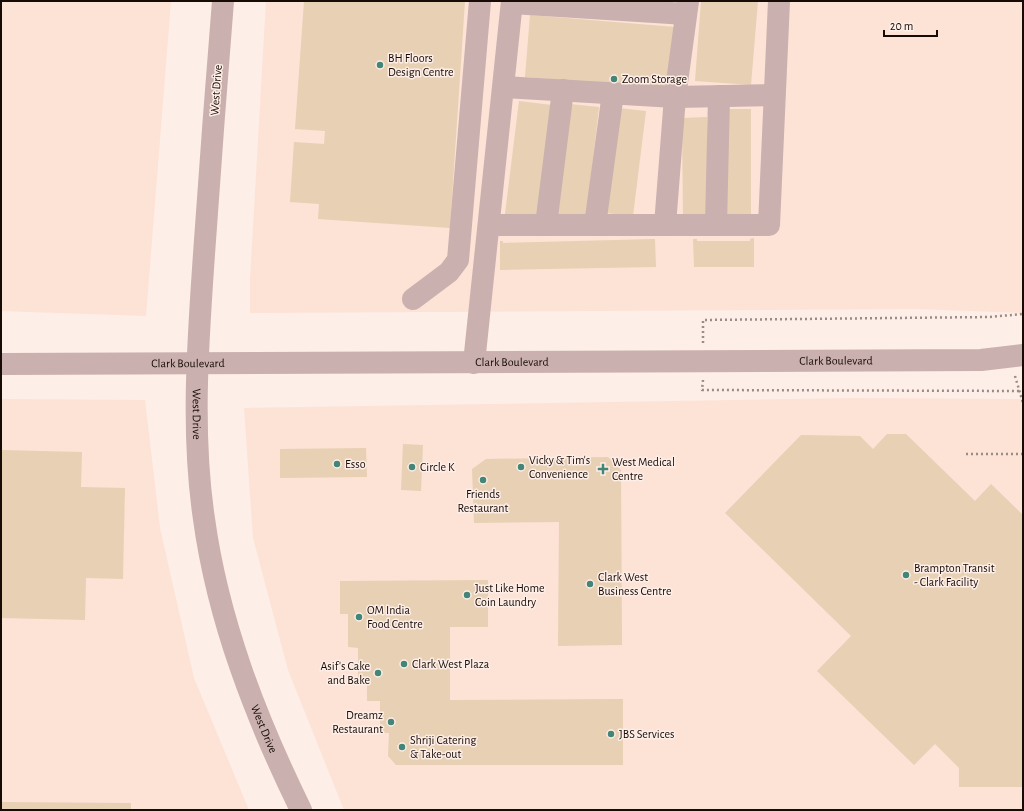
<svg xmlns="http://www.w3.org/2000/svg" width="1024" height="811" font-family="'Alegreya Sans',sans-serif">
	<rect width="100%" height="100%" fill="#fdeee7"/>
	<path fill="#fde2d6" d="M1 1H171L146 316 1 311Z
		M266 1H1023V313L916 309 250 313V279Z
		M854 398 1023 399V810H344L288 670 253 538 244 408Z
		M1 399 145 400 160 528 194 678 249 810H1Z"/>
	<path fill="#e7d0b3" d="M304 1H465L450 228 318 219 319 204 290 202 294 142 324 144 325 131 295 129Z
		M701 1H758L751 85 695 81Z
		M530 15 675 27 670 89 525 77Z
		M519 101 552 105 538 218 505 214Z
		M570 104 599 107 586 220 557 217Z
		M618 108 646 111 633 216 606 213Z
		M725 109H751V218H726Z
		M707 117 708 219 683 220 682 118Z
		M754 238V267H694L693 239H697V241H750V239Z
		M655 239 656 267 500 270V241H503V243Z
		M887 434H906L975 501 991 484 1023 515V787H959V768L935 744 914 765 817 671 851 636 725 513 801 435 860 436 873 449Z
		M403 444 423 445 421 491 401 490Z
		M366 448 367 477 280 478V449Z
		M1 450 82 452 81 487 125 488 123 579 86 578 85 620 1 618Z
		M608 457 621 470 622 645 558 646 559 522 474 523 472 469 486 459Z
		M488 580V627H450V700L623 699V765H396L388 756 389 733H380V701H367V681L358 680V648L348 647V614H340V581Z
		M1 802 131 803V810H1Z"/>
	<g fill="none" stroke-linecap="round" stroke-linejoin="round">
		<path stroke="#998b85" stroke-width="2.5" stroke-dasharray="2 3" stroke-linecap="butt" d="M703 343V320L989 317 1023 314
			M1015 376 1023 403
			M703 380 702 390 1023 391
			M966 454H1023"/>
		<g stroke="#cab0ae" stroke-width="22">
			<path id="s1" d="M223 1C216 85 210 170 204 254 198 342 191 432 204 519 218 621 256 718 301 810"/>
			<path d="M512 3 686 14"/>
			<path d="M504 87 675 97 774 95"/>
			<path d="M490 225H769L779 1"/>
			<path d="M546 225 563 90"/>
			<path d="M595 225 613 93"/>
			<path d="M665 225 675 97 688 1"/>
			<path d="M716 225 719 96"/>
			<path d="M413 299 449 272 458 260 480 1"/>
			<path d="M474 363 512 1"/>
			<path id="s2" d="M1 364 981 360 1023 355"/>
		</g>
	</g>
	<g fill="#438678" stroke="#fdeee7" stroke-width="1.5">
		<circle cx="380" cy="65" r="4"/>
		<circle cx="614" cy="79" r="4"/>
		<circle cx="337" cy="464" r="4"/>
		<circle cx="412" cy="467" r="4"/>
		<circle cx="521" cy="467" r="4"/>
		<path d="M601 463h4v4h4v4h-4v4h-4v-4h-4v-4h4z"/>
		<circle cx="483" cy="480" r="4"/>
		<circle cx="906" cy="575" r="4"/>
		<circle cx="590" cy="584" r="4"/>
		<circle cx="467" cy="595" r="4"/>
		<circle cx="359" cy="617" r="4"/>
		<circle cx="404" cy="664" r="4"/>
		<circle cx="378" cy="673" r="4"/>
		<circle cx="391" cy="722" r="4"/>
		<circle cx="611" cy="734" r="4"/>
		<circle cx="402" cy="747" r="4"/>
	</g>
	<g text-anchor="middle" stroke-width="3" stroke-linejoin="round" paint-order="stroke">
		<g font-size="12" fill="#170b06" stroke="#fdeee7" text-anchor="start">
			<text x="388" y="62">BH Floors<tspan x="388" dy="14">Design Centre</tspan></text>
			<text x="622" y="83">Zoom Storage</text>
			<text x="529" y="464">Vicky &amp; Tim's<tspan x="529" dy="14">Convenience</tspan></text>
			<text x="612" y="466">West Medical<tspan x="612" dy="14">Centre</tspan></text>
			<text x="345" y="468">Esso</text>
			<text x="420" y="471">Circle K</text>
			<text x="483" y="498" text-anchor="middle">Friends<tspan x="483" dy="14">Restaurant</tspan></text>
			<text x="914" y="572">Brampton Transit<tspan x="914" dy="14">- Clark Facility</tspan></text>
			<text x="598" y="581">Clark West<tspan x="598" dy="14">Business Centre</tspan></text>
			<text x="475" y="592">Just Like Home<tspan x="475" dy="14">Coin Laundry</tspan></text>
			<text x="367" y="614">OM India<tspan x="367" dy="14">Food Centre</tspan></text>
			<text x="412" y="668">Clark West Plaza</text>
			<text x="370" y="670" text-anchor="end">Asif's Cake<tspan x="370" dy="14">and Bake</tspan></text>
			<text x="383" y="719" text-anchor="end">Dreamz<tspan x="383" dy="14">Restaurant</tspan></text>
			<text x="619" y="738">JBS Services</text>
			<text x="410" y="744">Shriji Catering<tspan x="410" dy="14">&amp; Take-out</tspan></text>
		</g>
		<g font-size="12" fill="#170b06" stroke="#fdeee7">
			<text transform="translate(216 90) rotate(-86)" y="4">West Drive</text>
			<text dy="4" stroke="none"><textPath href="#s2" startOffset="835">Clark Boulevard</textPath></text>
			<text dy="4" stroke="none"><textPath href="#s2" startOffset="511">Clark Boulevard</textPath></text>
			<text dy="4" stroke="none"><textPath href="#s2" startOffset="187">Clark Boulevard</textPath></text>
			<text dy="4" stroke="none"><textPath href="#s1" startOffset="414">West Drive</textPath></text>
			<text dy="4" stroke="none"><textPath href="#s1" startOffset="738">West Drive</textPath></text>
		</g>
	</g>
	<rect width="1024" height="811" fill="none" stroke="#170b06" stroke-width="4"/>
	<path d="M884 30v6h53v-6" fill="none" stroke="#170b06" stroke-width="2"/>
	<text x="890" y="30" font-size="12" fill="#170b06" stroke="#fdeee7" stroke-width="3" paint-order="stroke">20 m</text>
</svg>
